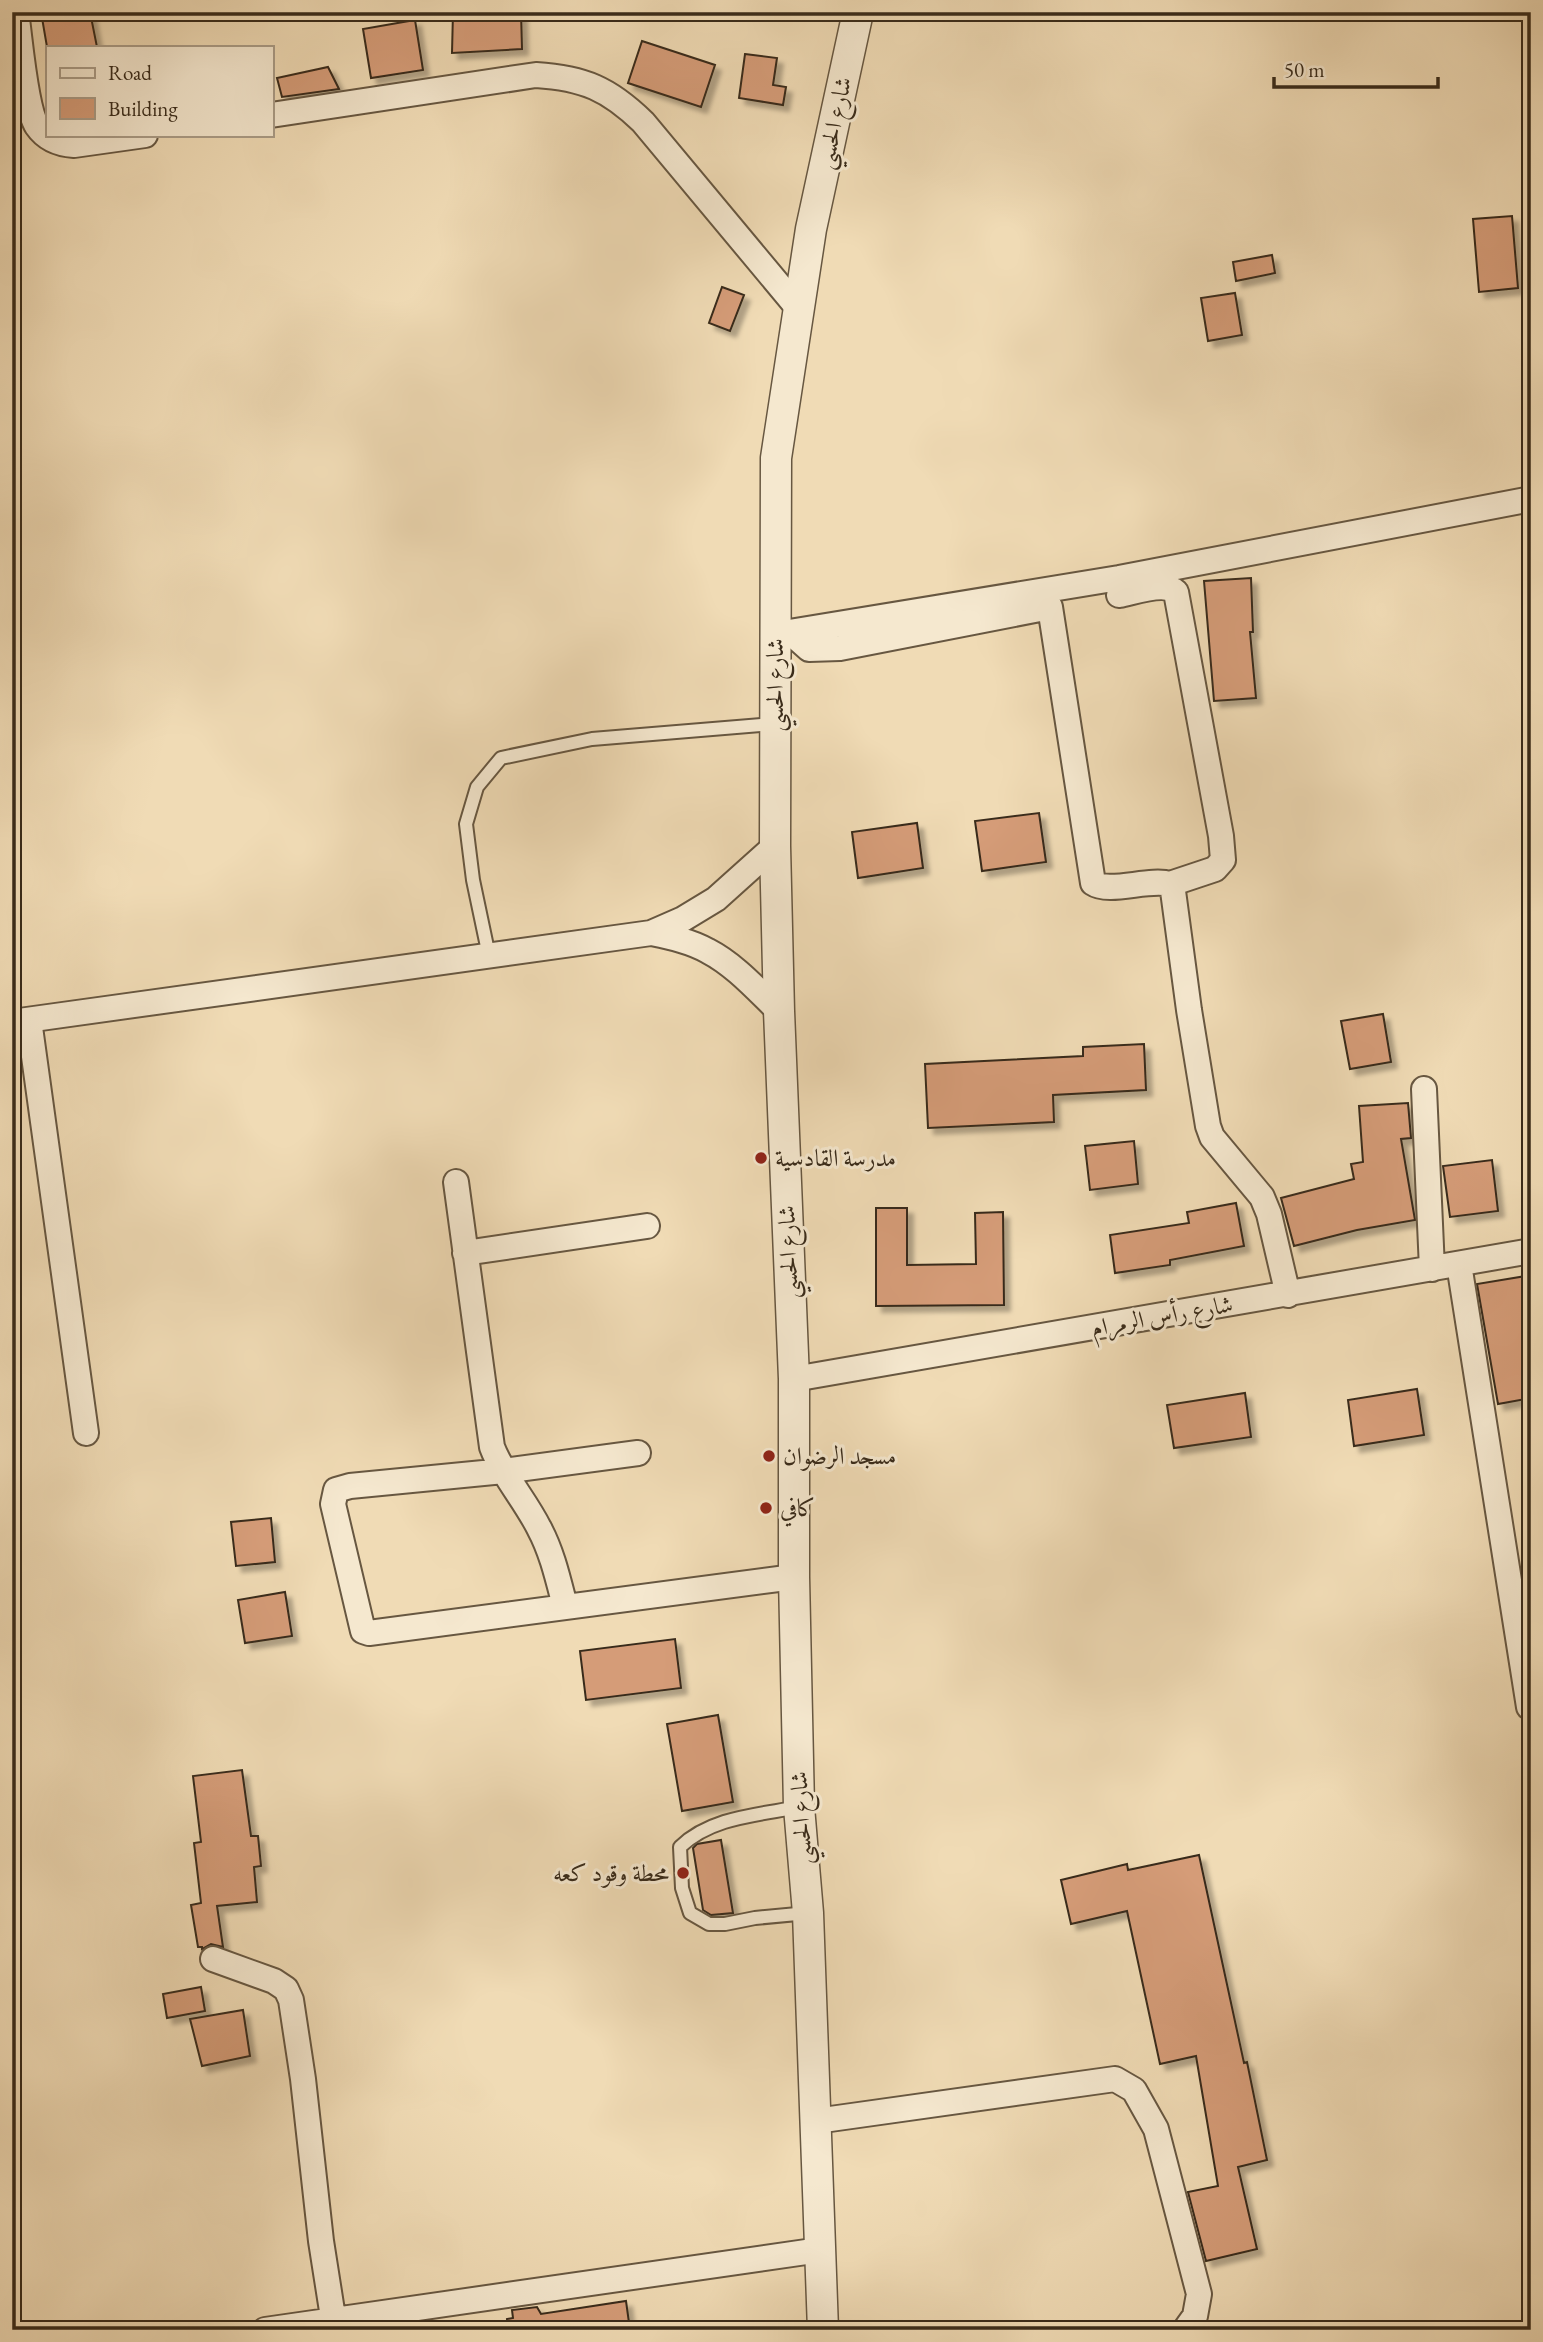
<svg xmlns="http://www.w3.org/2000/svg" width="1543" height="2342" font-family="'EB Garamond',Amiri,serif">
	<defs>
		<filter id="shadow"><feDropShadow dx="6" dy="6" stdDeviation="2" flood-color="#0004"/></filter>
	</defs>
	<rect width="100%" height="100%" fill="#f0dbb5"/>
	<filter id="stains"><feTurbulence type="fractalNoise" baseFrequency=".00286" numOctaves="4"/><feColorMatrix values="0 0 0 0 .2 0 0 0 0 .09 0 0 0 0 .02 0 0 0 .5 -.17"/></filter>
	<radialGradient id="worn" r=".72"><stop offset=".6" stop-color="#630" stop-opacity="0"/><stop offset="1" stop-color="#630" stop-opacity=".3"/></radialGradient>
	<path fill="#d59c78" stroke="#392b1a" stroke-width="2" filter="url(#shadow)" d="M41 12H90L97 47H47Z
		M453 12H521L522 49 452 53Z
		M415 20 423 70 371 78 363 29Z
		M642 41 715 65 701 107 628 83Z
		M745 54 777 58 773 85 786 87 783 105 739 98Z
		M328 67 339 89 282 97 277 78Z
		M1512 216 1518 288 1479 292 1473 219Z
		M1272 255 1275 273 1236 281 1233 262Z
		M722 287 744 295 730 331 709 323Z
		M1235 293 1242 335 1208 341 1201 298Z
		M1251 578 1253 632H1250L1256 698 1214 701 1204 581Z
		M1039 813 1046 862 982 871 975 821Z
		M917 823 923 868 858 878 852 832Z
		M1383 1014 1391 1062 1350 1069 1341 1021Z
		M1144 1044 1146 1090 1053 1095 1054 1122 928 1128 925 1064 1083 1056V1047Z
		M1408 1103 1411 1138 1401 1139 1415 1220 1357 1230 1294 1246 1281 1198 1354 1179 1351 1164 1363 1162 1359 1106Z
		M1134 1141 1138 1184 1090 1190 1085 1146Z
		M1492 1160 1498 1211 1450 1217 1443 1166Z
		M1236 1203 1244 1246 1170 1260V1265L1115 1273 1110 1235 1189 1223 1187 1212Z
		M876 1208H907V1265L976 1264 975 1213 1003 1212 1004 1305 876 1306Z
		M1526 1276 1531 1303V1398L1498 1404 1477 1284Z
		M1417 1389 1424 1435 1354 1446 1348 1400Z
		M1245 1393 1251 1437 1174 1448 1167 1405Z
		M271 1518 275 1562 236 1566 231 1522Z
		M285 1592 292 1636 245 1643 238 1600Z
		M675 1639 681 1688 586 1700 580 1651Z
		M718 1715 733 1802 682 1811 667 1724Z
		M242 1770 251 1836H258L261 1866 254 1867 257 1902 217 1906 223 1947 211 1944 202 1949V1947H198L191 1905 201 1903 194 1843 201 1842 193 1776Z
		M721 1840 733 1913 711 1915 703 1910 693 1848 697 1844Z
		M1199 1855 1244 2063 1247 2062 1267 2160 1238 2167 1257 2249 1206 2261 1188 2192 1218 2186 1196 2056 1160 2064 1127 1911 1071 1924 1061 1880 1127 1864 1128 1870Z
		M201 1987 205 2011 167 2018 163 1994Z
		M243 2010 250 2056 202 2066 190 2019Z
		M626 2301 630 2330H508L507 2319 513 2318 512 2310 537 2307 541 2314Z"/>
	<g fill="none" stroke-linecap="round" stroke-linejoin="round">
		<g stroke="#675741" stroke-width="16">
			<path id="service" d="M489 956 473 880 466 824 477 787 501 758 592 739 774 724
				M799 1807C758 1815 711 1817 680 1847L682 1888 690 1913 709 1924H725L755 1918 808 1913"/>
		</g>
		<g stroke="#675741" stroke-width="28">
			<path id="minor" d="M16 12C20 37 25 108 37 126 46 139 59 144 74 145L145 135
				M271 115 536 75C584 78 609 89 643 122L798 308
				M1119 595C1135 592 1164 581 1176 592L1221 836 1223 860 1215 869 1170 884
				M791 633 809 649 840 648 1050 607 1093 883C1109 894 1149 878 1170 884L1173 891 1189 1010 1208 1126 1212 1137 1262 1197 1269 1214 1288 1295
				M777 634 1119 578 1531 499
				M651 933C670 937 690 941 708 951 735 965 757 990 779 1011
				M29 1020 86 1433
				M12 1022 651 933 683 919 716 899 775 846
				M1424 1089 1432 1269
				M456 1182 492 1447C503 1476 525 1500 539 1528 552 1552 558 1579 565 1606
				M465 1253 647 1226
				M1459 1264 1529 1707
				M794 1379 1531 1251
				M638 1453 504 1471 350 1486 336 1490 333 1504 363 1631 369 1633 794 1577
				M213 1959 274 1981 286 1989 291 2000 303 2079 321 2241 335 2330
				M816 2121 1115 2079 1134 2090 1156 2129 1199 2294 1195 2316 1185 2330
				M265 2330 820 2250"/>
		</g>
		<g stroke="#675741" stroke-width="33">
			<path id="tertiary" d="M823 2330 808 1913 799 1807 794 1577V1379L779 1011 775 846 776 458 811 229 858 12"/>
		</g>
		<use href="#service" stroke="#f5e8cf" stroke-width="12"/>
		<use href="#minor" stroke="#f5e8cf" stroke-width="24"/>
		<use href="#tertiary" stroke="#f5e8cf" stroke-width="30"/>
	</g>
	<g fill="#8f2418" stroke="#f5e8cf" stroke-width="2.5">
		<circle cx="761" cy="1158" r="7"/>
		<circle cx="769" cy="1456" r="7"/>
		<circle cx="766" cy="1508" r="7"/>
		<circle cx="683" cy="1873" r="7"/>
	</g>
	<g text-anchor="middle" stroke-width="6" stroke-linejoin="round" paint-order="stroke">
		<g font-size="24" fill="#392b1a" stroke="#f5e8cf">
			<text transform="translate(834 123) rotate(-78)" y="8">شارع الحسي</text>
			<text transform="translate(775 685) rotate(-90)" y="8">شارع الحسي</text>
			<text transform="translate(788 1252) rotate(-92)" y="8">شارع الحسي</text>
			<text transform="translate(1162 1316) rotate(-10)" y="8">شارع رأس الرمرام</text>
			<text transform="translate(801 1818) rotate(-93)" y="8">شارع الحسي</text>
		</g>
		<g font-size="24" fill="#392b1a" stroke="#f5e8cf" text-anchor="start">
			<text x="775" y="1166">مدرسة القادسية</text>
			<text x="783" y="1464">مسجد الرضوان</text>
			<text x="780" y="1516">كافي</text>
			<text x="669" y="1881" text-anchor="end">محطة وقود كعه</text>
		</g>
	</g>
	<rect width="1543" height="2342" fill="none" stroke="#f0dbb5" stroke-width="42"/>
	<rect x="14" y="14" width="1515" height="2314" fill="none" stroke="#392b1a" stroke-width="3.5"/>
	<rect x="21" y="21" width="1501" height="2300" fill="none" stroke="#392b1a" stroke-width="2"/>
	<rect x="46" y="46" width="228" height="91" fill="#f5e8cf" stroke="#aa9c87" stroke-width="2"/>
	<rect x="60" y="68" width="35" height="10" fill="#f5e8cf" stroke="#aa9c87" stroke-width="2"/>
	<text x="108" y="80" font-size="21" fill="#392b1a">Road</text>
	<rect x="60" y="98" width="35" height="21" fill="#d59c78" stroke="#aa9c87" stroke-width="2"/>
	<text x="108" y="116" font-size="21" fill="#392b1a">Building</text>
	<path d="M1274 77v10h164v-10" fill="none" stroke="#392b1a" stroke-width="3.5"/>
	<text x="1284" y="77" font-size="21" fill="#392b1a" stroke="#f5e8cf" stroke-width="5" paint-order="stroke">50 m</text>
	<rect width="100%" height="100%" filter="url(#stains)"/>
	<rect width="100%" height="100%" fill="url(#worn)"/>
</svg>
